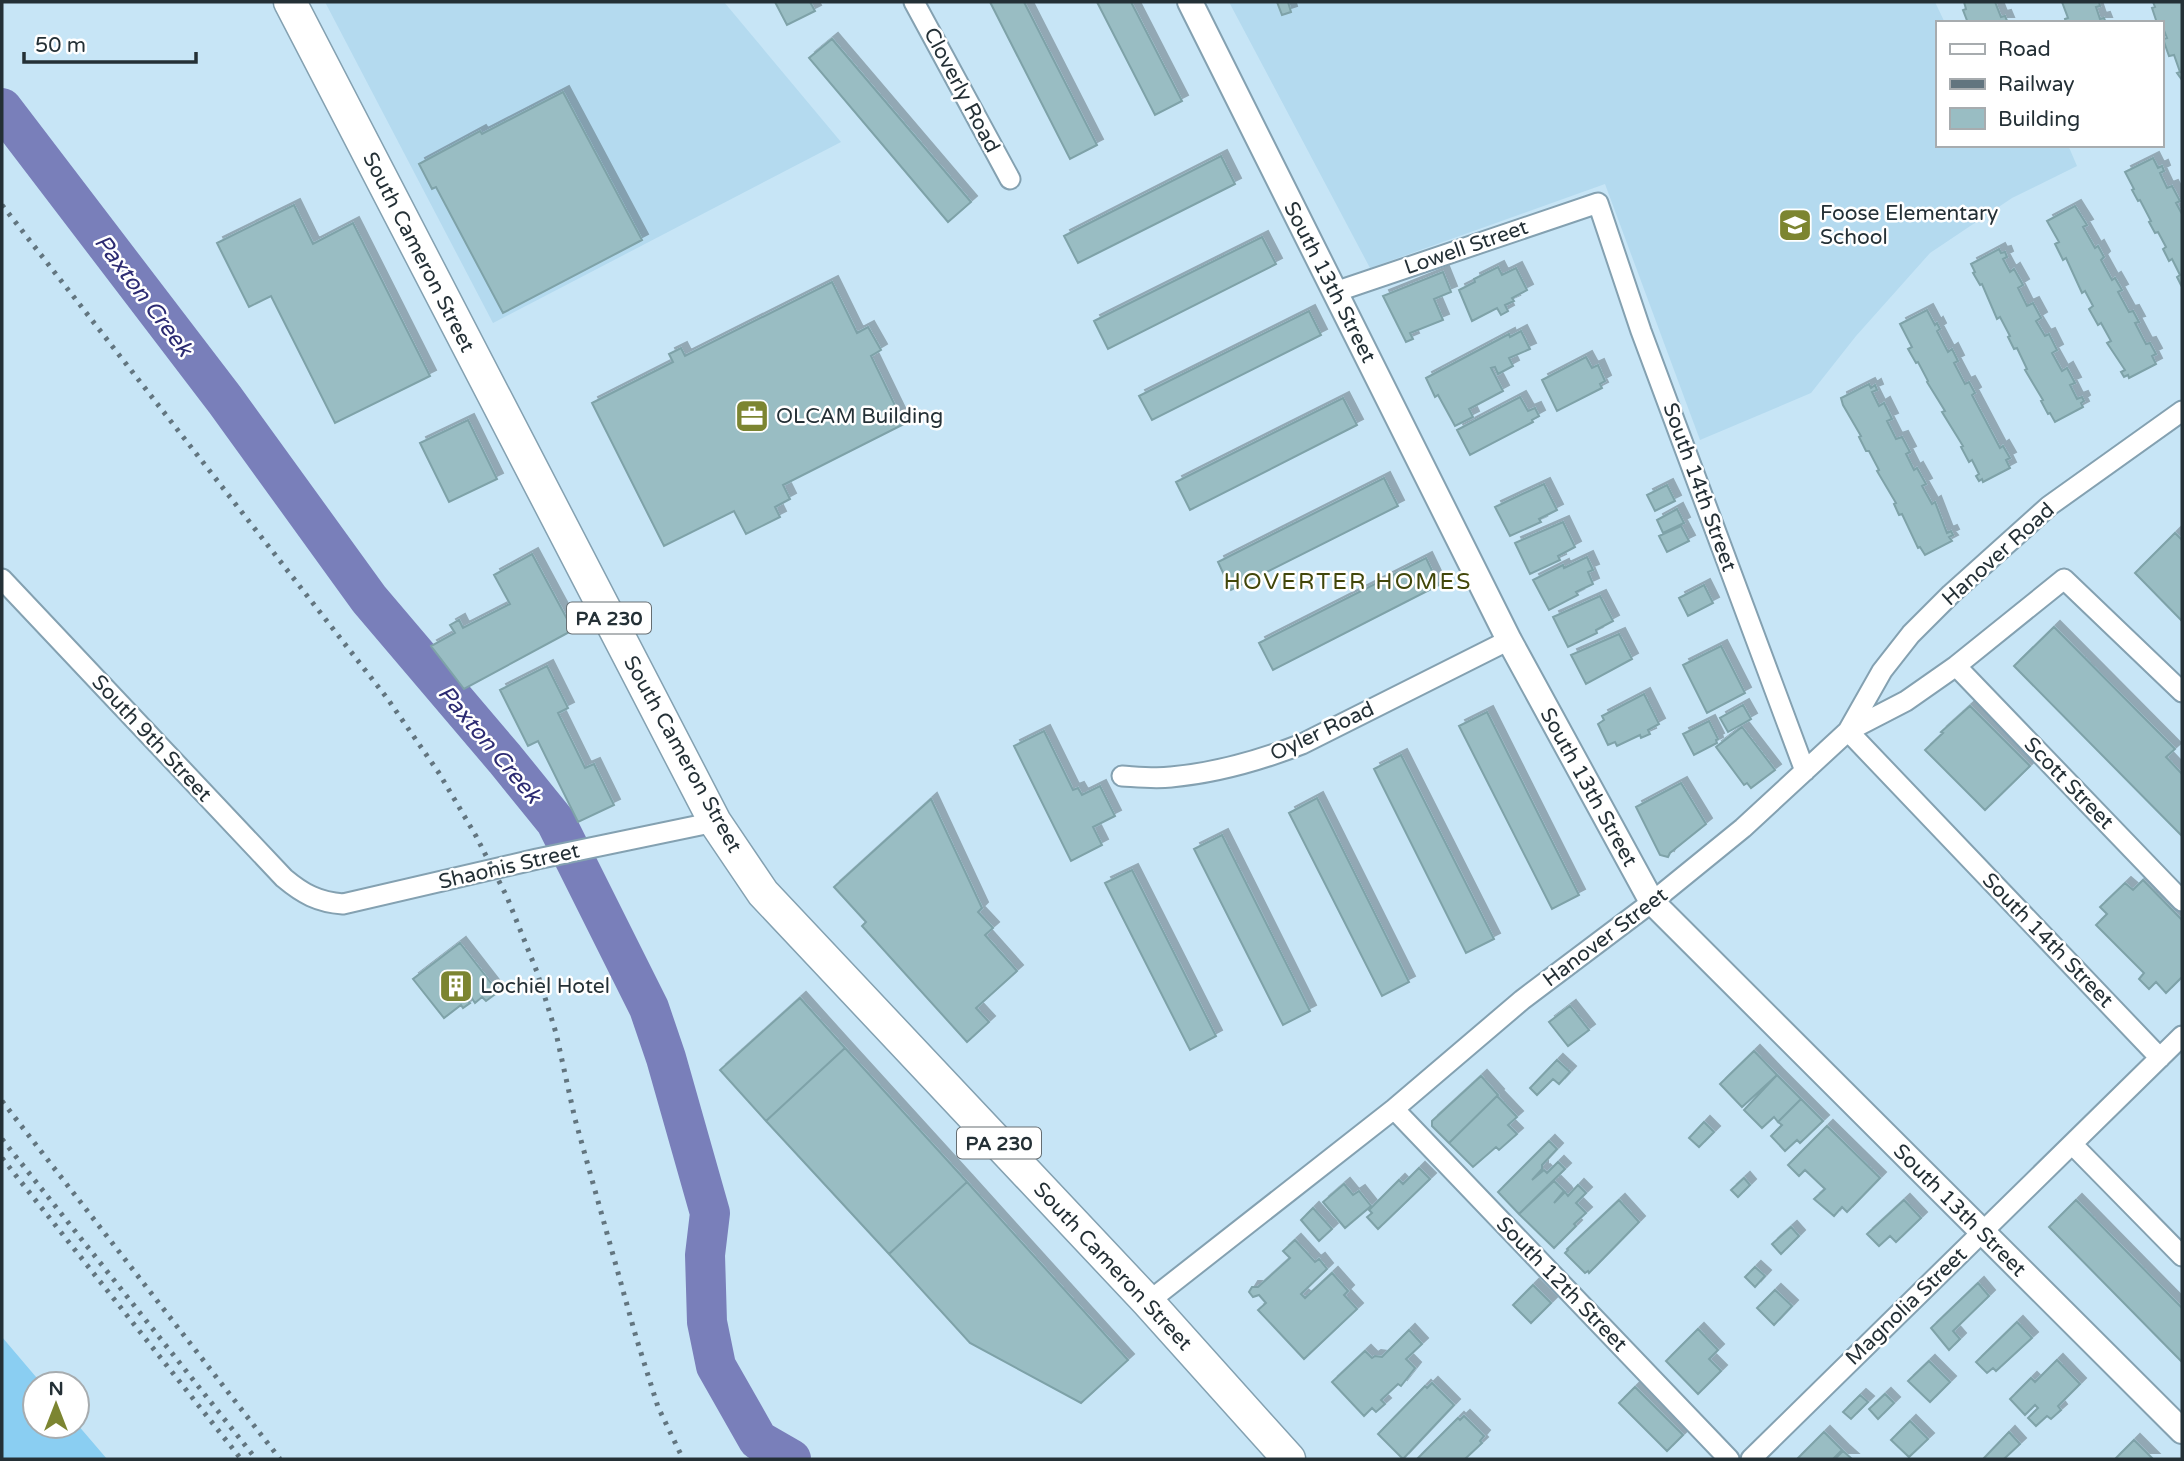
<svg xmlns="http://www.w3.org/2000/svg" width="2184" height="1461" font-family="'Varela Round',sans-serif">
	<defs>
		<filter id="shadow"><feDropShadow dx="6" dy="-6" stdDeviation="0" flood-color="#0004"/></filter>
	</defs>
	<rect width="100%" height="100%" fill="#c7e5f6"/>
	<path fill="#b4daef" d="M325 2H724L841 142 493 323Z
		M1229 2H1935L1945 23H1937V145H2068L2077 166 2012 198 1930 253 1856 336 1811 393 1700 440 1605 184 1370 268Z"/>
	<path fill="#8acef2" d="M2 1337 42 1384H35V1426H77V1424L107 1459H2Z"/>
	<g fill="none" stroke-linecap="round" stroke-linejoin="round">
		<path stroke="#797fba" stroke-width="40" d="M2 108 225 400 369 599 505 759 556 822 649 1008 666 1058 710 1213 705 1255 707 1322 716 1366 758 1440 791 1459"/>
	</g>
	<path fill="#99bdc3" stroke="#7ea2a8" stroke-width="2" filter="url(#shadow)" d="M775 2H810L815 11 787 25Z
		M990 2H1024L1097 145 1070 159Z
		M1097 2H1131L1182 101 1155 115Z
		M1277 2H1288L1291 12 1282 15Z
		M1964 2H1995L2001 17 2005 16 2008 23H1968L1963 10 1966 9Z
		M2062 2H2099L2100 6 2096 7 2100 19 2104 18 2106 23H2066L2065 19 2068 18Z
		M2153 2H2182V80L2177 73 2180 72 2174 55 2169 56 2163 39 2167 38 2161 23H2157L2152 8 2155 7Z
		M832 39 971 202 948 222 809 58Z
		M563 92 642 240 503 313 436 187 432 189 419 164 480 131 482 134Z
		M1221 156 1235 184 1078 263 1064 236Z
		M2153 158 2158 168 2162 166 2164 171 2160 173 2167 188 2172 186 2180 201 2176 203 2182 214V287L2177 277 2180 275 2172 259 2169 261 2163 249 2166 247 2158 232 2155 233 2149 222 2151 221 2140 200 2138 201 2132 190 2134 189 2125 172Z
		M294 205 313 244 353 223 430 376 335 423 271 296 249 307 217 243Z
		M2075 206 2087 225 2083 227 2095 248 2098 246 2104 257 2101 260 2112 280 2115 278 2122 290 2118 292 2129 312 2133 311 2139 322 2135 323 2146 344 2150 343 2156 354 2152 356 2156 364 2129 378 2128 375 2124 377 2121 372 2125 370 2107 343 2111 341 2101 323 2098 325 2089 309 2093 306 2085 291 2082 293 2066 258 2063 260 2055 244 2059 242 2047 221Z
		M1262 237 1276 264 1108 349 1094 321Z
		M1999 249 2001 253 2005 252 2007 257 2003 259 2010 272 2014 269 2023 285 2018 288 2027 306 2033 303 2041 318 2036 321 2045 336 2049 334 2057 350 2052 353 2062 371 2067 368 2075 383 2070 385 2077 399 2082 397 2084 401 2081 403 2083 407 2055 422 2050 413 2048 414 2041 401 2043 400 2025 370 2027 369 2017 348 2014 349 2008 337 2010 336 2000 317 1997 319 1982 284 1980 285 1973 273 1975 272 1971 264Z
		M1498 267 1502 275 1516 268 1527 290 1512 298 1514 301 1505 305 1508 311 1501 315 1497 308 1472 321 1459 290 1475 282 1474 279Z
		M1443 272 1451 292 1434 299 1443 320 1410 333 1413 339 1406 342 1383 296Z
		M832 282 857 333 868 327 881 350 871 356 904 424 783 485 790 499 775 507 780 517 746 534 734 511 664 546 592 403 673 362 669 354 681 348 685 356Z
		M1927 310 1935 325 1937 323 1940 329 1937 331 1948 352 1952 349 1958 361 1954 363 1965 384 1969 382 1975 393 1972 395 2000 448 2003 446 2010 458 2006 460 2010 468 1983 482 1982 479 1979 481 1976 476 1979 474 1972 460 1969 462 1961 447 1963 446 1942 412 1945 411 1927 382 1928 381 1918 362 1916 363 1908 349 1912 347 1900 324Z
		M1309 311 1321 335 1152 420 1139 396Z
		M1521 331 1530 349 1509 358 1513 366 1498 374 1495 367 1491 368 1503 391 1469 409 1473 417 1455 426 1438 395 1435 397 1426 378 1509 334 1510 337Z
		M1586 357 1592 368 1598 365 1605 381 1600 384 1602 388 1557 411 1542 380Z
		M1869 384 1871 388 1875 385 1877 390 1872 392 1879 406 1884 403 1892 419 1887 421 1896 439 1902 437 1910 452 1906 454 1914 470 1917 468 1926 484 1922 486 1932 504 1935 502 1947 533 1951 531 1953 535 1949 537 1952 541 1925 555 1920 547 1918 548 1902 514 1899 515 1894 504 1896 503 1877 471 1879 470 1869 451H1866L1859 437 1861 436 1843 405 1841 398Z
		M1520 397 1528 411 1535 408 1539 416 1532 420 1533 422 1470 455 1457 430Z
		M1343 398 1357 425 1190 510 1176 482Z
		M468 420 497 479 449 502 420 443Z
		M1384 478 1398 506 1231 590 1218 562Z
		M1544 484 1557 510 1539 519 1541 522 1510 536 1495 507Z
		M1667 485 1675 501 1655 511 1647 495Z
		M1677 509 1684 523 1663 533 1657 520Z
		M1563 522 1575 547 1558 556 1560 560 1530 574 1515 543Z
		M1681 526 1689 541 1667 552 1659 536Z
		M2175 533 2182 540V621L2135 573Z
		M532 554 573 630 464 689 431 646 455 633 450 625 459 620 463 628 510 604 494 575Z
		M1587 557 1593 570 1588 572 1593 584 1576 592 1578 595 1549 610 1533 580 1563 565 1564 568Z
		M1426 558 1439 585 1273 670 1259 643Z
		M1704 585 1713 603 1688 616 1679 598Z
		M1600 596 1613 621 1596 630 1597 633 1568 647 1553 617Z
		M2054 627 2175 749 2166 757 2182 774V836L2014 666Z
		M1619 634 1632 659 1586 684 1571 655Z
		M1721 646 1745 693 1707 713 1683 665Z
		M547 666 568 708 558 713 585 768 594 764 614 805 578 822 538 741 528 746 500 690Z
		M1644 694 1659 724 1648 730 1650 734 1641 738 1640 735 1617 746 1615 742 1608 745 1598 724 1604 720 1602 716Z
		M1743 705 1751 719 1728 732 1720 718Z
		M1970 706 2030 766 1985 810 1925 750 1943 733 1941 732Z
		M1487 712 1579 895 1552 909 1459 726Z
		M1709 721 1718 739 1716 740 1717 743 1694 755 1683 734Z
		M1742 727 1775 770 1751 788 1747 783 1744 785 1716 747Z
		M1044 731 1073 790 1078 788 1082 795 1100 786 1115 816 1093 827 1102 845 1071 861 1014 746Z
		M1401 755 1494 939 1466 953 1374 769Z
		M1681 783 1706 824 1670 853 1668 857 1660 855 1636 807Z
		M1317 798 1409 982 1382 996 1289 813Z
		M931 799 982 908 978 912 993 928 985 935 1017 971 976 1008 989 1022 967 1042 862 926 866 922 834 887Z
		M1222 835 1310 1011 1283 1025 1194 849Z
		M1132 870 1216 1036 1190 1050 1105 883Z
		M2143 880 2182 920V977L2166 993 2156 982 2149 989 2139 979 2144 973 2096 925 2107 914 2100 907 2125 883 2133 890Z
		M460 943 498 992 486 1001 482 997 475 1003 471 997 467 1000 470 1003 463 1008 461 1005 444 1018 413 979Z
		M800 998 845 1048 766 1121 720 1070Z
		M1570 1006 1589 1030 1568 1046 1549 1022Z
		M845 1048 967 1182 889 1254 766 1121Z
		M1754 1051 1777 1075 1742 1107 1720 1084Z
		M1557 1060 1570 1072 1559 1084 1553 1079 1537 1095 1530 1088Z
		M1777 1075 1801 1099 1778 1122 1774 1117 1762 1128 1744 1110Z
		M1481 1076 1498 1095 1449 1143 1432 1126V1121Z
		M1497 1096 1517 1117 1508 1125 1517 1134 1499 1150 1496 1147 1473 1167 1449 1143Z
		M1801 1099 1823 1121 1800 1143 1797 1140 1785 1151 1771 1136 1782 1125 1778 1122Z
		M1704 1122 1714 1132 1699 1147 1689 1138Z
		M1827 1126 1880 1178 1847 1212 1842 1207 1834 1216 1814 1199 1825 1189 1805 1170 1799 1176 1788 1165Z
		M1549 1141 1557 1149 1542 1165V1169L1532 1180 1544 1170 1547 1173 1558 1162 1565 1169 1519 1214 1498 1192Z
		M1419 1168 1430 1179 1378 1229 1367 1217 1372 1213 1369 1210 1399 1180 1403 1184Z
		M1744 1178 1750 1185 1738 1197 1731 1190Z
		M1554 1181 1564 1191 1554 1203 1565 1192 1568 1196 1578 1185 1586 1193 1576 1203 1586 1213 1574 1224 1576 1226 1554 1248 1519 1214Z
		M967 1182 1128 1360 1081 1403 970 1343 889 1254Z
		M1344 1184 1353 1195 1359 1191 1371 1206 1345 1228 1323 1202Z
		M1619 1200 1639 1222 1589 1273 1588 1271 1585 1273 1565 1253 1568 1250 1567 1249Z
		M1904 1200 1921 1218 1896 1242 1890 1236 1879 1246 1867 1234Z
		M2076 1200 2182 1308V1362L2049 1227Z
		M1313 1208 1332 1229 1319 1241 1301 1220Z
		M1791 1227 1799 1236 1781 1254 1772 1244Z
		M1295 1240 1315 1262 1319 1259 1327 1269 1301 1294 1305 1298 1332 1273 1348 1291 1344 1295 1357 1309 1304 1359 1258 1310 1266 1303 1259 1295 1253 1297 1249 1292 1252 1287H1258L1290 1258 1283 1251Z
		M1755 1267 1765 1276 1755 1287 1745 1277Z
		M1978 1283 1989 1296 1953 1331 1960 1339 1949 1350 1931 1328Z
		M1533 1285 1551 1303 1531 1323 1513 1305Z
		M1775 1290 1792 1306 1774 1325 1757 1308Z
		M2017 1322 2032 1338 1996 1371 1993 1368 1987 1373 1976 1362Z
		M1698 1329 1718 1350 1709 1359 1721 1371 1698 1394 1666 1361Z
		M1409 1330 1422 1344 1406 1359 1415 1368 1401 1386 1398 1384 1381 1400 1385 1404 1376 1412 1372 1408 1364 1416 1332 1382 1365 1351 1372 1358 1375 1356 1382 1357Z
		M2057 1360 2080 1384 2058 1406 2061 1410 2051 1419 2047 1416 2036 1426 2028 1418 2038 1408 2035 1405 2025 1415 2010 1399 2031 1378 2035 1382Z
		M1929 1361 1950 1382 1930 1402 1908 1381Z
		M1432 1383 1454 1405 1403 1459 1378 1434 1425 1386 1427 1388Z
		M1635 1387 1683 1435 1667 1451 1619 1403Z
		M1885 1394 1894 1403 1878 1419 1869 1409Z
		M1860 1395 1868 1402 1851 1419 1843 1412Z
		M1464 1416 1484 1436 1480 1441 1482 1443 1465 1459H1417L1458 1418 1460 1420Z
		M1910 1421 1928 1439 1909 1457 1891 1440Z
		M1824 1432 1842 1450 1833 1459H1797Z
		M2009 1432 2020 1444 2004 1459H1983Z
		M2134 1440 2153 1459H2115Z
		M1843 1451 1852 1459H1835Z"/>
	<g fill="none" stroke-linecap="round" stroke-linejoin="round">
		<g stroke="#84a1b1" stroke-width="23">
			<path id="minor" d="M914 2 1010 179
				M1335 292 1598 203 1641 331 1805 771
				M2 579 284 878C303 894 318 902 343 904L537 859 715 822
				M1956 666 2182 901
				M1848 731 1882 671 1911 634 1951 594 2049 506 2182 411
				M1848 731 2160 1058
				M1122 776C1138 777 1155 779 1171 777 1216 773 1261 760 1302 744L1509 640
				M1394 1109 1729 1459
				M2072 1144 2182 1256
				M1148 1302 1394 1109 1522 1000 1652 902 1743 828 1848 731 1906 701 1956 666 2064 579 2182 692
				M1751 1459 2182 1036"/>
		</g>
		<g stroke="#84a1b1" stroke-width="28">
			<path id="tertiary" d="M1190 2 1509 640 1652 902 2182 1431"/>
		</g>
		<g stroke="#84a1b1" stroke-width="35">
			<path id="primary" d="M290 2 715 822 763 893 1148 1302 1289 1459"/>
		</g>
		<use href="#minor" stroke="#fff" stroke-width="19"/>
		<use href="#tertiary" stroke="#fff" stroke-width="24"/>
		<use href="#primary" stroke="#fff" stroke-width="32"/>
		<path stroke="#62757f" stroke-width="5" stroke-dasharray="3.5 7" stroke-linecap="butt" d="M2 205 387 698 439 773 476 836 507 897 537 972 556 1033 575 1119 636 1337 658 1407 683 1459
			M2 1101 280 1459
			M2 1139 256 1459
			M2 1158 241 1459"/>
	</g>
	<defs>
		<g id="school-square" transform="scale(1.75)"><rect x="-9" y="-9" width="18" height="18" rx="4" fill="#7c8531" stroke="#fff"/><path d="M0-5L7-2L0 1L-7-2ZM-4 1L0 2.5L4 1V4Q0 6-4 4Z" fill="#fff"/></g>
		<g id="office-square" transform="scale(1.75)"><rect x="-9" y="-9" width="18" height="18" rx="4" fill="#7c8531" stroke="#fff"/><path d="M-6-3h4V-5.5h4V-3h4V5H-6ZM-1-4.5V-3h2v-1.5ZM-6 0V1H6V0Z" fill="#fff"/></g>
		<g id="building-square" transform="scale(1.75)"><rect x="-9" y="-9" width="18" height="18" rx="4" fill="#7c8531" stroke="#fff"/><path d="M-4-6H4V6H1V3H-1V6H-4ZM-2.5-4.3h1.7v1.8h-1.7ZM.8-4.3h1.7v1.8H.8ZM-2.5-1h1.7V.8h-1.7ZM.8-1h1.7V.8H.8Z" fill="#fff"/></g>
	</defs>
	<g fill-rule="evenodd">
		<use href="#school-square" x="1795" y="225"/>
		<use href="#office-square" x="752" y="416"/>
		<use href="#building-square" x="456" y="986"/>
	</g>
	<g text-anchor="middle" stroke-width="5" stroke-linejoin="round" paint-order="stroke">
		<g fill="#fff" stroke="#666e72" stroke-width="2">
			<rect x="567" y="602.5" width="84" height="31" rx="5"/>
			<rect x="957" y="1127.5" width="84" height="31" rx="5"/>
		</g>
		<g font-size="19" font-weight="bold" fill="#243036">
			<text x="609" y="625">PA 230</text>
			<text x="999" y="1150">PA 230</text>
		</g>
		<g font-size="21" fill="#243036" stroke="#fff">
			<text transform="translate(962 90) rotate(62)" y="7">Cloverly Road</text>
			<text transform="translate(1466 247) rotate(-19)" y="7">Lowell Street</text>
			<text transform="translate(419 252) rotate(63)" y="7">South Cameron Street</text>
			<text transform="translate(1330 282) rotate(63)" y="7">South 13th Street</text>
			<text transform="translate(1700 487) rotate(70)" y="7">South 14th Street</text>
			<text transform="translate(1998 554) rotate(-42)" y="7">Hanover Road</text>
			<text transform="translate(1322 731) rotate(-25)" y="7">Oyler Road</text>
			<text transform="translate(152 738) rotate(47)" y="7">South 9th Street</text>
			<text transform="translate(683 754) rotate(61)" y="7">South Cameron Street</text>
			<text transform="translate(2069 783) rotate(46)" y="7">Scott Street</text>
			<text transform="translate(1589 787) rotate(61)" y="7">South 13th Street</text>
			<text transform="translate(509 866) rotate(-13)" y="7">Shaonis Street</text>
			<text transform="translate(1605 937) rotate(-37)" y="7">Hanover Street</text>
			<text transform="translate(2048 940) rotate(46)" y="7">South 14th Street</text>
			<text transform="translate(1960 1210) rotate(45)" y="7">South 13th Street</text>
			<text transform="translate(1113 1266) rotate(47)" y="7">South Cameron Street</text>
			<text transform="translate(1562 1284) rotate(46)" y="7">South 12th Street</text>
			<text transform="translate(1906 1306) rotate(-44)" y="7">Magnolia Street</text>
		</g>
		<g font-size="21" fill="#243036" stroke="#fff" text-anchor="start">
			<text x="1820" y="220">Foose Elementary<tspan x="1820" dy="24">School</tspan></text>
			<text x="776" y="423">OLCAM Building</text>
			<text x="480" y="993">Lochiel Hotel</text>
		</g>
		<g font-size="23" font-style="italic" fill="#2c2b72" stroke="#fff">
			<text transform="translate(144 295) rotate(53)" y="8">Paxton Creek</text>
			<text transform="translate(490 744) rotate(50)" y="8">Paxton Creek</text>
		</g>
		<g font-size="23" letter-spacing="2" fill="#42470a" stroke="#fff">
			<text x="1348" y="589">HOVERTER HOMES</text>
		</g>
	</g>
	<rect width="2184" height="1461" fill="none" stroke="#243036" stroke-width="7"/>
	<rect x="1936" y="21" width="228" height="126" fill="#ffffff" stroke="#a7acaf" stroke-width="2"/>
	<rect x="1950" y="44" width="35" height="10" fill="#ffffff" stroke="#a7acaf" stroke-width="2"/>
	<text x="1998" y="56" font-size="21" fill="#243036">Road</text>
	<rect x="1950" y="79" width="35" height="10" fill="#62757f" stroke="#a7acaf" stroke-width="2"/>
	<text x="1998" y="91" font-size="21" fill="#243036">Railway</text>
	<rect x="1950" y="108" width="35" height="21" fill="#99bdc3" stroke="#a7acaf" stroke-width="2"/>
	<text x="1998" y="126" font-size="21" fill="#243036">Building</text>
	<g transform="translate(56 1405)"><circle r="33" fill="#ffffff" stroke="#a7acaf" stroke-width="2"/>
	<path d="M0-5L12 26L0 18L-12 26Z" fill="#7c8531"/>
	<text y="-10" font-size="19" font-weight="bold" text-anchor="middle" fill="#243036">N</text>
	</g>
	<path d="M24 52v10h172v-10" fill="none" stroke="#243036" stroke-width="3.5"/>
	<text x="35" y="52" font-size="21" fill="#243036" stroke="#ffffff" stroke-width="5" paint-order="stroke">50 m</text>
</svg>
